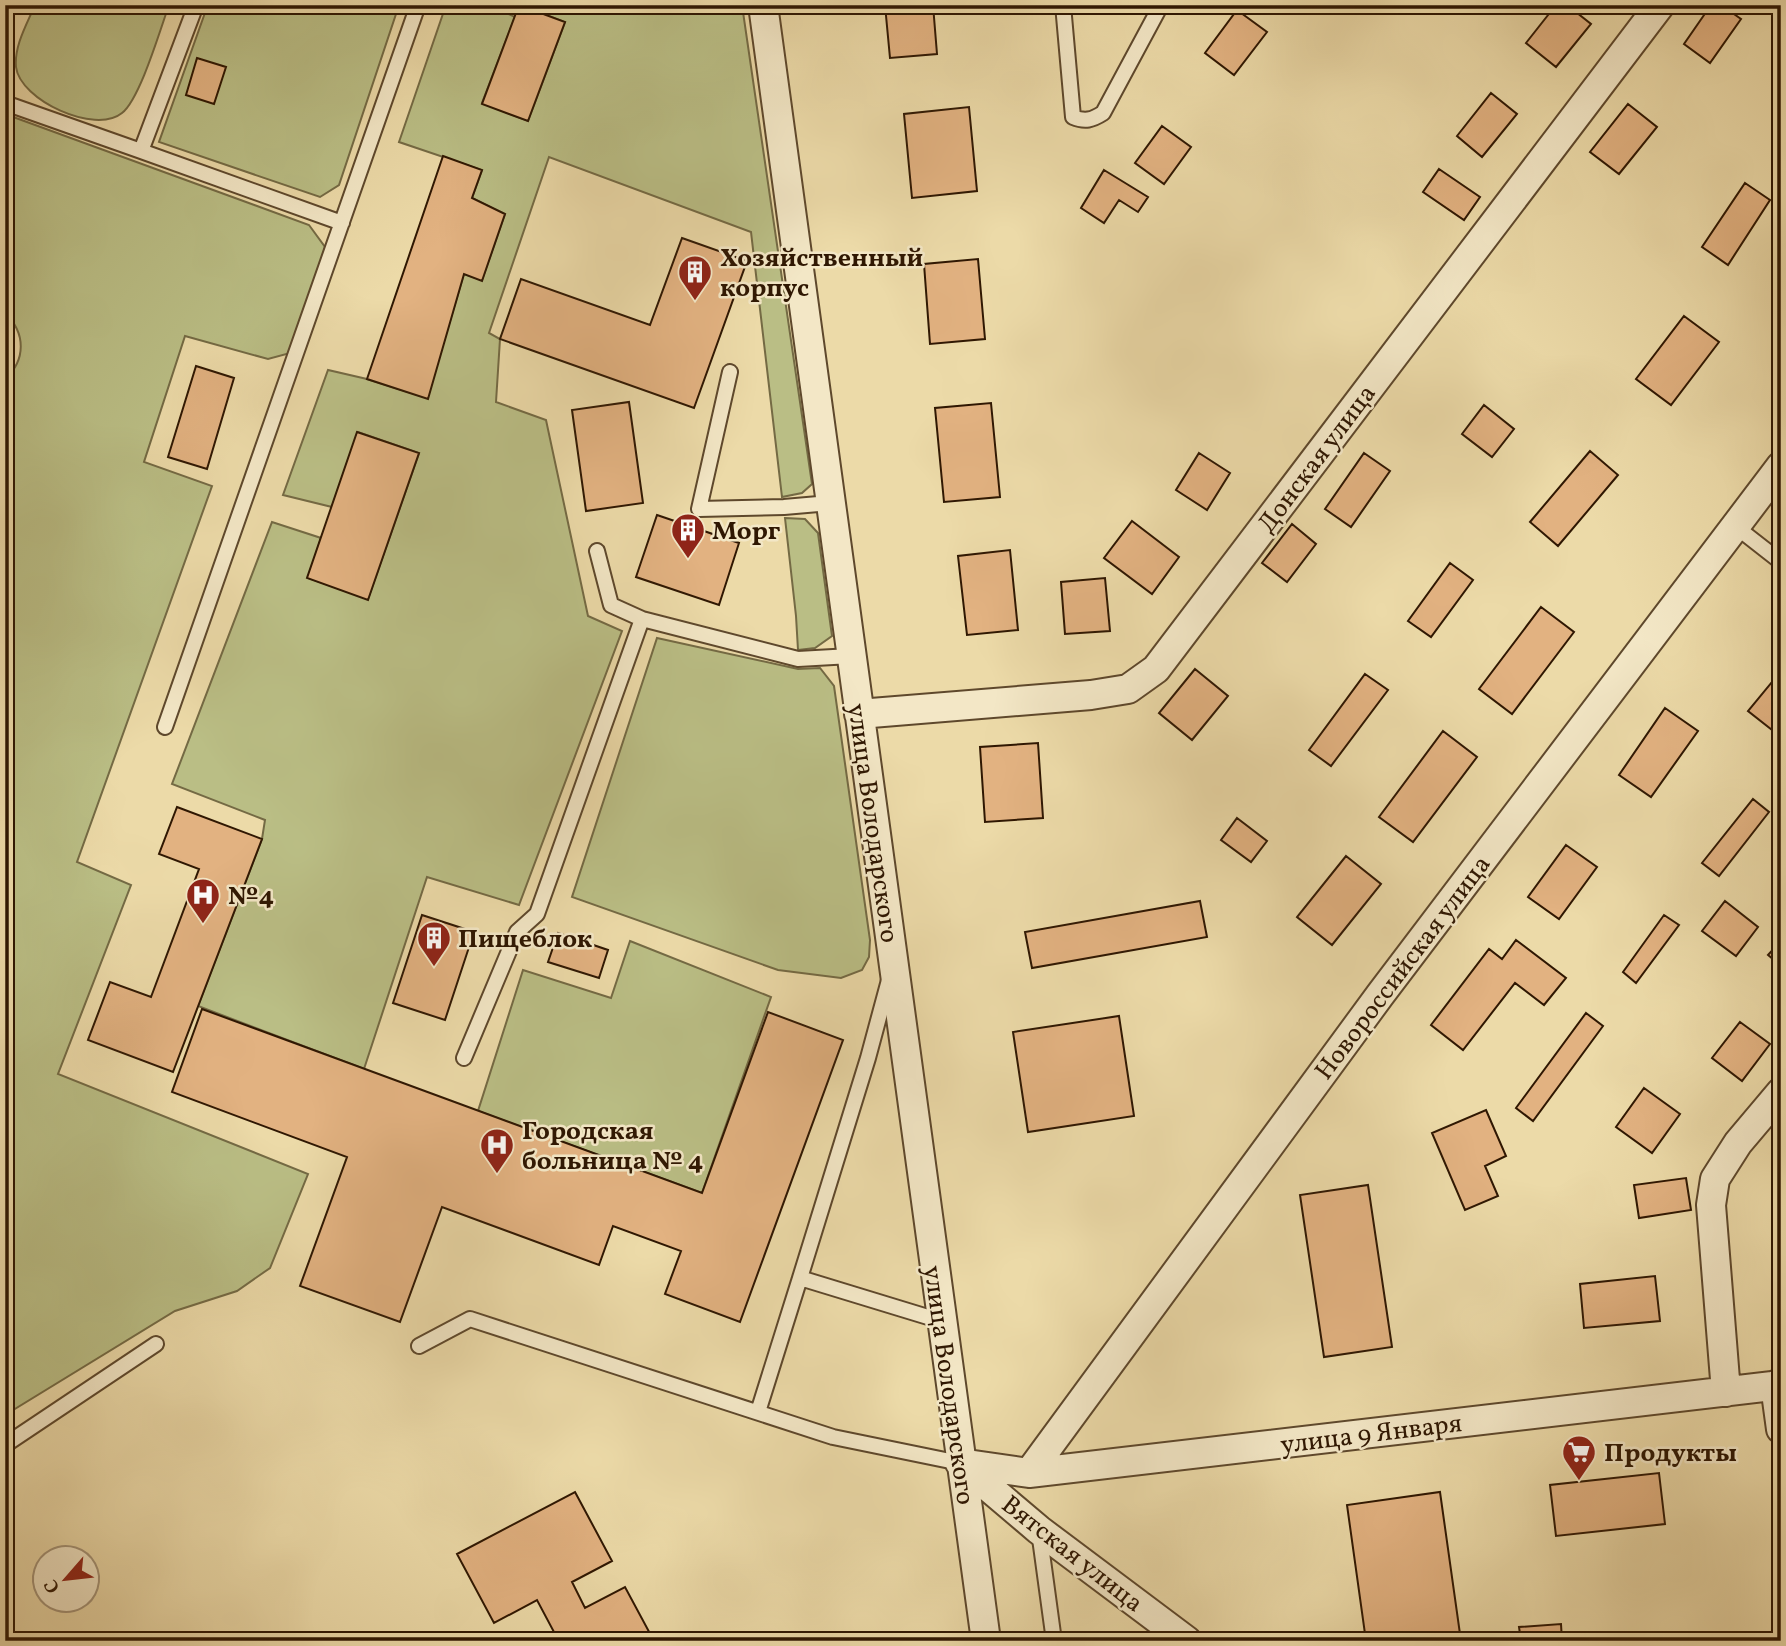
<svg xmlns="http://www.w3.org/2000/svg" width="1786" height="1646" font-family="Vollkorn,serif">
	<rect width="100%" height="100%" fill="#ecdaa8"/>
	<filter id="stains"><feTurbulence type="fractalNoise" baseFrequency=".00286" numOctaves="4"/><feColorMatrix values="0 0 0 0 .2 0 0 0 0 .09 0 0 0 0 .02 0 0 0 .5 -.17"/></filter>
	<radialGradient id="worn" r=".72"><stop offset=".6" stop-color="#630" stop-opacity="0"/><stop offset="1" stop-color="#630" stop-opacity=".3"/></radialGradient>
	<path fill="#babe85" stroke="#746a44" stroke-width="2" d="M35 5H169C160 30 140 99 122 113 95 135 20 100 16 67 14 46 27 24 35 5Z
		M211 5H399L339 185 320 197 159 142 206 10Z
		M446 5H489L515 17 482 103 528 121 565 22 520 5H742L812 484 802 493 782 497 751 232 549 157 489 333 500 339 496 402 546 420 588 616 622 631 519 905 427 877 364 1069 198 1006 262 839 265 820 172 784 272 522 321 538 308 578 368 599 419 453 358 432 332 507 283 495 328 370 367 379 427 398 464 274 482 280 505 214 472 198 482 170 399 142Z
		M5 114 309 225 325 247 294 352 268 359 185 336 144 462 212 486 77 862 131 885 58 1074 308 1174 270 1268 237 1291 175 1311 5 1415V379C26 360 26 333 5 313Z
		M785 518 805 519 818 533 832 636 815 648 798 650 796 616Z
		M657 638 798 669 820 668 834 686 870 940 869 957 862 970 841 978 778 970 572 897Z
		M630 941 771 997 702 1193 478 1111 523 970 611 998Z"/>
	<path fill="#e2b281" stroke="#2f1702" stroke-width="2" d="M519 5 565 22 528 121 482 104Z
		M885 5H933L937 54 890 58Z
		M1556 5H1567L1591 24 1556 67 1526 43Z
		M1711 5H1721L1741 19 1710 63 1684 44Z
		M1237 10 1267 32 1234 75 1205 53Z
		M197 58 226 67 214 104 186 95Z
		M1491 93 1517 114 1482 157 1457 136Z
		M1628 104 1657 127 1619 174 1590 152Z
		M969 107 977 191 912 198 904 114Z
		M1162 126 1191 147 1164 184 1135 163Z
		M443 156 482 170 472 198 505 214 482 281 464 274 428 399 367 379Z
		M1439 169 1480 197 1464 220 1423 192Z
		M1104 170 1148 197 1138 212 1119 200 1104 223 1081 208Z
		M1745 183 1770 200 1728 265 1702 247Z
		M682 238 747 261 694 408 500 339 521 279 650 325Z
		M978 259 985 339 930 344 924 264Z
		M1684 316 1719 342 1671 405 1636 379Z
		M196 366 234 378 207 469 168 457Z
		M629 402 643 503 586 511 572 410Z
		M991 403 1000 497 944 502 935 408Z
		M1484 405 1514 429 1492 457 1462 434Z
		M357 432 419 453 368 600 307 578Z
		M1590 451 1618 475 1558 546 1530 522Z
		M1199 453 1230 473 1207 510 1176 490Z
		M1364 453 1390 471 1351 527 1325 509Z
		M657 515 739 543 719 605 636 577Z
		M1132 521 1179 557 1152 594 1104 558Z
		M1292 524 1316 544 1287 582 1262 563Z
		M1010 550 1018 630 967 635 958 556Z
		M1450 563 1473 580 1431 637 1408 621Z
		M1105 578 1110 631 1065 634 1061 582Z
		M1541 607 1574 632 1512 714 1479 689Z
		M1195 669 1228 696 1192 740 1159 713Z
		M1781 671V737L1748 711Z
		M1365 674 1388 690 1331 766 1309 750Z
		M1665 708 1698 731 1651 797 1619 775Z
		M1443 731 1477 757 1413 842 1379 817Z
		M1038 743 1043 818 985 822 980 747Z
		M1753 799 1769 812 1719 876 1702 863Z
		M177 807 262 839 173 1072 88 1040 110 982 151 997 199 869 159 854Z
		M1237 818 1267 841 1251 862 1221 840Z
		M1566 845 1597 867 1559 919 1528 897Z
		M1346 856 1381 884 1332 945 1297 917Z
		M1200 901 1207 937 1032 968 1025 932Z
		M1725 901 1758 927 1736 956 1702 931Z
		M422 915 474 932 445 1020 393 1003Z
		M1664 915 1679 925 1636 983 1623 972Z
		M558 933 608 950 599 978 548 962Z
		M1516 940 1566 978 1544 1005 1515 983 1463 1050 1431 1025 1489 949 1502 959Z
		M1781 941V966L1768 955Z
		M202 1009 702 1193 768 1012 843 1040 740 1322 665 1294 681 1251 613 1226 599 1265 442 1207 400 1322 300 1286 347 1157 172 1092Z
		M1586 1013 1603 1026 1533 1121 1516 1108Z
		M1119 1016 1134 1116 1028 1132 1013 1032Z
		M1740 1022 1770 1044 1742 1081 1712 1058Z
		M1644 1088 1680 1114 1652 1153 1616 1127Z
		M1486 1110 1506 1156 1485 1166 1498 1196 1465 1210 1432 1133Z
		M1686 1178 1691 1210 1639 1218 1634 1185Z
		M1368 1185 1392 1347 1324 1357 1300 1195Z
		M1655 1276 1660 1321 1584 1328 1580 1284Z
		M1659 1473 1665 1524 1556 1536 1550 1485Z
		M575 1492 612 1561 572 1582 585 1608 625 1587 654 1641H538L554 1632 537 1600 494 1623 457 1554Z
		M1440 1492 1461 1641H1366L1347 1505Z
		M1561 1624 1562 1641H1521L1519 1627Z"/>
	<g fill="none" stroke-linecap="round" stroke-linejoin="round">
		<g stroke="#5e482c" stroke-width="18">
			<path id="service" d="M1063 5 1073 117C1085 122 1092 120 1103 113L1161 5
				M5 103 141 151 196 5
				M141 151 342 223
				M730 372 699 509 784 507 830 503
				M1735 526 1781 562
				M597 551 611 605 642 619 798 659 851 656
				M165 727 418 5
				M889 980 868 1058 800 1278 941 1321
				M464 1058 517 932 537 914 642 619
				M419 1346 470 1319 833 1437 960 1463
				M758 1412 800 1278
				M5 1445 156 1344
				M1039 1531 1054 1641"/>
		</g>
		<g stroke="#5e482c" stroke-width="32">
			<path id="minor" d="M763 5 986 1641
				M859 714 1091 695 1128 689 1156 669 1660 5
				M1775 1385 1781 1429
				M1726 1392 1711 1205 1715 1179 1738 1143 1781 1092
				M960 1463 1029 1473 1781 1385
				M960 1463 1039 1530 1187 1641
				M1029 1473 1380 995 1781 466"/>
		</g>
		<use href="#service" stroke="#f3e7c6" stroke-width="14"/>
		<use href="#minor" stroke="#f3e7c6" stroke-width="28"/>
	</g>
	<defs>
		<g id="building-pin" transform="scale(1.75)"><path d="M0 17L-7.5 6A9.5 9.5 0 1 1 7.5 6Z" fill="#8f2418" stroke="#f3e7c6"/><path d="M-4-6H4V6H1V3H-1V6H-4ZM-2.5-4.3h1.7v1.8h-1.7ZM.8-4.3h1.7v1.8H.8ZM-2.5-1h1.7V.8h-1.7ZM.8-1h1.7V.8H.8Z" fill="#fff"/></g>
		<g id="hospital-pin" transform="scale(1.75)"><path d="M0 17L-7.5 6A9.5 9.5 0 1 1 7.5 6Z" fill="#8f2418" stroke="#f3e7c6"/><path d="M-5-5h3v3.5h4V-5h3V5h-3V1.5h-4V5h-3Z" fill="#fff"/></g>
		<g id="supermarket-pin" transform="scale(1.75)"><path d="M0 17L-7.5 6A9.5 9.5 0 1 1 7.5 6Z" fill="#8f2418" stroke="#f3e7c6"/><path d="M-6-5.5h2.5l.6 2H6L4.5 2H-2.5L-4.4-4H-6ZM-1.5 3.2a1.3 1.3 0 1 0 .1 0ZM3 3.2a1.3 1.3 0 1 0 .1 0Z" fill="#fff"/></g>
	</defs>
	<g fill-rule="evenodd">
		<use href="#building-pin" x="695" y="272"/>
		<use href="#building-pin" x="688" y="530"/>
		<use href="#hospital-pin" x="203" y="895"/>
		<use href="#building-pin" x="434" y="938"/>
		<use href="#hospital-pin" x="497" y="1145"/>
		<use href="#supermarket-pin" x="1579" y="1452"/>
	</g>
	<g text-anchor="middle" stroke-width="5" stroke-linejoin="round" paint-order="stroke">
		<g font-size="26" font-weight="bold" fill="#2f1702" stroke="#f3e7c6" text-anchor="start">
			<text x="720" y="266">Хозяйственный<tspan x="720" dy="30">корпус</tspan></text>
			<text x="712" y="539">Морг</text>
			<text x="228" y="904">№4</text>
			<text x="458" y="947">Пищеблок</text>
			<text x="522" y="1139">Городская<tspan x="522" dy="30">больница № 4</tspan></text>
			<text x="1604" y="1461">Продукты</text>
		</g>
		<g font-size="26" fill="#2f1702" stroke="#f3e7c6">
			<text transform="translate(1316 458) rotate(-53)" y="9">Донская улица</text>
			<text transform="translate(874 823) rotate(82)" y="9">улица Володарского</text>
			<text transform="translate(1402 967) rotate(-53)" y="9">Новороссийская улица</text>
			<text transform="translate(950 1385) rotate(82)" y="9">улица Володарского</text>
			<text transform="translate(1371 1433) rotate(-7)" y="9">улица 9 Января</text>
			<text transform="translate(1073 1553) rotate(38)" y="9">Вятская улица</text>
		</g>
	</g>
	<rect width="1786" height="1646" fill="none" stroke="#ecdaa8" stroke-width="28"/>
	<rect x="7" y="7" width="1772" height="1632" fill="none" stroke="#2f1702" stroke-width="3.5"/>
	<rect x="14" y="14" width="1758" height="1618" fill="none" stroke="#2f1702" stroke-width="2"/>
	<g transform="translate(66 1579) rotate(242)"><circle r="33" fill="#f3e7c6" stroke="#a59478" stroke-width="2"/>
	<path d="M0-5L12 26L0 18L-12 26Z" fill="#8f2418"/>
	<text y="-10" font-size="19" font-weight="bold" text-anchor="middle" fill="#2f1702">С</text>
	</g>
	<rect width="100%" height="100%" filter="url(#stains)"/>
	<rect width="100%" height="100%" fill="url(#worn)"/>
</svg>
